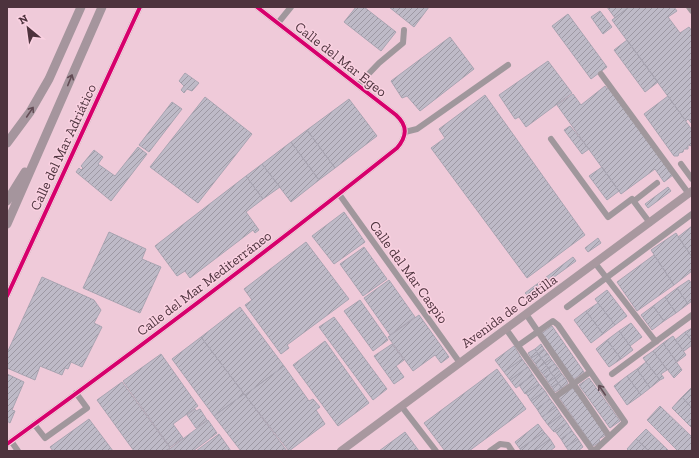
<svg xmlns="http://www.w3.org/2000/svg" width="699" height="458" font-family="'Zilla Slab',serif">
	<defs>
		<pattern id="building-hatch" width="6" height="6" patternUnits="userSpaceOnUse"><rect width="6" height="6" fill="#bebac7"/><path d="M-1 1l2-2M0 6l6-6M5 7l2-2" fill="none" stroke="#9d98a3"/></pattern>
	</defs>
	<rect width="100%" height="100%" fill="#efcad9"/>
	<path fill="url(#building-hatch)" stroke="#a8a4b1" d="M356 7H364L396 32 381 51 344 22Z
		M389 7H429L414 27Z
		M607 7H629L615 18Z
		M629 7H674L677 11 668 17 680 33 689 27 692 31V124L688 119 686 121 612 20Z
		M600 11 612 27 603 34 591 17Z
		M568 14 607 67 591 79 552 26Z
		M450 37 474 69 420 111 407 96 402 98 391 81Z
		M627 40 658 82 645 92 614 50Z
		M548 61 572 93 526 127 519 117 515 119 499 95Z
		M185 73 199 83 192 91 187 89 184 93 181 90 184 86 179 81Z
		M605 86 607 89 610 87 673 175 664 182 655 169 621 194 557 105 573 94 581 105Z
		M485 95 585 235 527 278 431 148 445 138 439 129Z
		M668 96 692 130V146L688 145V149H684L683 152 679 153 678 156H674L644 114Z
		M205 97 252 134 198 203 150 167Z
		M349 99 377 136 335 168 307 130Z
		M172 102 182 109 149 152 139 145Z
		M570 126 589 149 582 154 564 130Z
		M307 130 335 168 319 180 291 142Z
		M291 142 319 180 291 202 262 164Z
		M138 147 147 154 111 201 76 172 79 168 81 170 83 168 81 166 94 150 103 157 98 164 115 176Z
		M262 164 280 187 263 199 246 176Z
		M602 167 619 191 607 200 589 176Z
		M246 176 263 199 246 212 259 230 255 233 253 230 190 278 185 271 177 276 155 246Z
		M668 187 671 191 648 208 645 204Z
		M344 212 365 242 334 264 312 236Z
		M692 226V257L678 237Z
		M109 232 146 249 142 259 161 267 140 313 83 288Z
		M676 233 692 257V271L674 285 651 250Z
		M598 238 601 243 588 252 585 248Z
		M306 242 349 299 287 345 289 348 281 354 245 305 252 300 244 289Z
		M364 247 387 279 363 296 340 264Z
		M654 255 674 285 637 311 617 282Z
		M573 257 576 261 528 296 525 293Z
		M42 277 94 300 101 310 94 323 102 327 82 367 71 362 68 369 65 368 62 375 40 366 35 380 7 368V353Z
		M389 280 415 317 390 335 364 298Z
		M689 280 692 284V301L688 304 677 288Z
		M677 288 688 304 676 313 665 297Z
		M607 290 627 316 615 325 595 299Z
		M665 297 676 313 664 321 653 306Z
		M360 300 388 340 373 351 344 311Z
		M598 303 615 325 603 334 586 311Z
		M653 306 664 321 652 330 641 315Z
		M240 307 284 366 245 395 201 337Z
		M586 311 603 334 591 343 574 320Z
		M419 315 449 357 441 363 435 355 413 371 388 337Z
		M334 317 387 389 373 400 319 327Z
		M631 323 642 337 630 346 619 331Z
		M552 326 584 372 574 379 542 333Z
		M692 328V341L685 332Z
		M619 331 633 350 621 359 607 340Z
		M685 332 692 341V345L684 351 675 340Z
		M673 336 686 355 677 362 663 343Z
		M201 337 244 394 214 416 172 359Z
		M607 340 621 359 609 367 596 349Z
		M325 341 369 403 338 426 293 365Z
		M663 343 682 370 674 378 653 351Z
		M392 344 404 360 396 366 404 377 394 384 374 356Z
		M541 344 544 349 538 354 535 349Z
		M514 346 522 359 504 372 495 360Z
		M535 349 538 354 531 358 528 353Z
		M544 349 548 354 541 358 538 354Z
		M653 351 667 370 661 374 664 378 660 380 643 358Z
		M161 354 198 406 173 424 183 438 170 447 123 381Z
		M538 354 541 358 535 363 531 358Z
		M548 354 551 359 545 363 541 358Z
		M541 358 545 363 538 368 535 363Z
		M522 359 528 367 510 380 504 372Z
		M551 359 555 364 548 368 545 363Z
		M646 362 660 380 650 388 637 369Z
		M545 363 548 368 542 373 538 368Z
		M555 364 558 368 551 373 548 368Z
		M284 366 309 401 313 399 320 407 316 410 325 424 289 451 245 395Z
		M528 367 533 375 516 388 510 380Z
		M548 368 551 373 545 377 542 373Z
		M558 368 561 373 555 378 551 373Z
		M497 369 526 409 469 451H445L424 423Z
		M637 369 650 388 641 395 627 376Z
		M551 373 555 378 548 382 545 377Z
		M561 373 565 378 558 383 555 378Z
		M7 374 24 382 12 410 15 411 10 423 7 421Z
		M533 375 539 384 525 394 519 385Z
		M627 376 641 395 627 405 614 386Z
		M555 378 558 383 552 387 548 382Z
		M565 378 568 383 562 388 558 383Z
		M589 378 620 421 610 428 579 385Z
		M122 382 170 448 165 451H134L97 400Z
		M558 383 562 388 555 392 552 387Z
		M539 384 545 391 531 401 526 393Z
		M692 387V408L682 397Z
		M573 388 606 435 599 439 600 442 593 446 559 397Z
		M545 391 550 399 537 409 531 401Z
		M244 394 245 395 287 451H241L214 416Z
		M682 397 692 408V428L672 408Z
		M550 399 556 407 542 417 537 409Z
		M660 406 692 437V448L689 451H678L647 420Z
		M556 407 561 415 548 425 542 417Z
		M195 409 196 411 200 409 207 420 196 428 187 415Z
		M561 415 567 423 554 432 548 425Z
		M89 419 113 451H53L50 447Z
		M208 420 217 433 193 451H167Z
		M567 423 572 431 561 439 555 431Z
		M538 424 544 432 520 449 515 442Z
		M646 429 669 451H649L636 439Z
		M572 431 578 439 566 447 561 439Z
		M405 432 419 451H379Z
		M544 432 550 439 534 451H521L520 449Z
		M219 434 231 451H196Z
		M550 439 555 447 550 451H534Z
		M578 439 583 447 578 451H569L566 447Z
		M636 439 649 451H629L627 449Z"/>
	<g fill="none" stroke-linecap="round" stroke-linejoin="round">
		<path stroke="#a0979c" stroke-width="6" d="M689 7 692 11
			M278 23 291 7
			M601 74 689 194
			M358 85 379 63 403 43 404 30
			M405 132 417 129 508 65
			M551 139 608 217 632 199 650 223
			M681 164 692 179
			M339 194 460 363
			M634 201 657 183
			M595 263 656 342
			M7 296 140 7
			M567 307 692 214
			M526 314 609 436
			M506 329 593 451
			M519 345 553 321 558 325 625 422 594 451
			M612 374 692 315
			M555 397 590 372
			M402 407 436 451
			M34 424 45 438 87 408 76 393
			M11 441 18 451
			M7 444C139 348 269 250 397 148 407 136 408 126 396 115L257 7
			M490 451 500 444 508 445 512 451"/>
		<path stroke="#a8989f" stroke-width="8" d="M341 451 692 191"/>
		<path stroke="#a5959d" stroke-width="9" d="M7 143 30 112 49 79 81 7
			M7 201 25 172
			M7 224 102 7"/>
		<g stroke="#fad1e1" stroke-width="6">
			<path id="cycleway" d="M7 296 140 7
				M7 444C139 348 269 250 397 148 407 136 408 126 396 115L257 7"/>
		</g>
		<use href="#cycleway" stroke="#d6006c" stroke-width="4"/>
	</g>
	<defs><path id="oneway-shaft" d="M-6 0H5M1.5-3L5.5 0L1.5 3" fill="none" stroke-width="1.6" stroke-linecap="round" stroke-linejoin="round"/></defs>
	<g stroke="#634c55">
		<use href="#oneway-shaft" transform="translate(70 80) rotate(-68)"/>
		<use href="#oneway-shaft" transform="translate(30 112) rotate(-56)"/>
	</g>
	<use stroke="#624c55" href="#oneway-shaft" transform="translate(602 390) rotate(-124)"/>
	<g text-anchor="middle" stroke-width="3" stroke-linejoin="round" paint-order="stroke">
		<g font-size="14" fill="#4d333d" stroke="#fad1e1">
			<text transform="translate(341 59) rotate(38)" y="5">Calle del Mar Egeo</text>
			<text transform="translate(63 147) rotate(-65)" y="5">Calle del Mar Adriático</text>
			<text transform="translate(409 272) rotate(54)" y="5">Calle del Mar Caspio</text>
			<text transform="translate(204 283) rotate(-37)" y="5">Calle del Mar Mediterráneo</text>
			<text transform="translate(509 311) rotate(-36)" y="5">Avenida de Castilla</text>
		</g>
	</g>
	<rect width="699" height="458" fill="none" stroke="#4d333d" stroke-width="16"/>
	<g transform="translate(28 28) rotate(331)" stroke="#fad1e1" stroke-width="3" paint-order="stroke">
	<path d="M0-3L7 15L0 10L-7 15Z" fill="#4d333d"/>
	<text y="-6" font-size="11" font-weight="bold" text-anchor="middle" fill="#4d333d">N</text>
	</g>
</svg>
